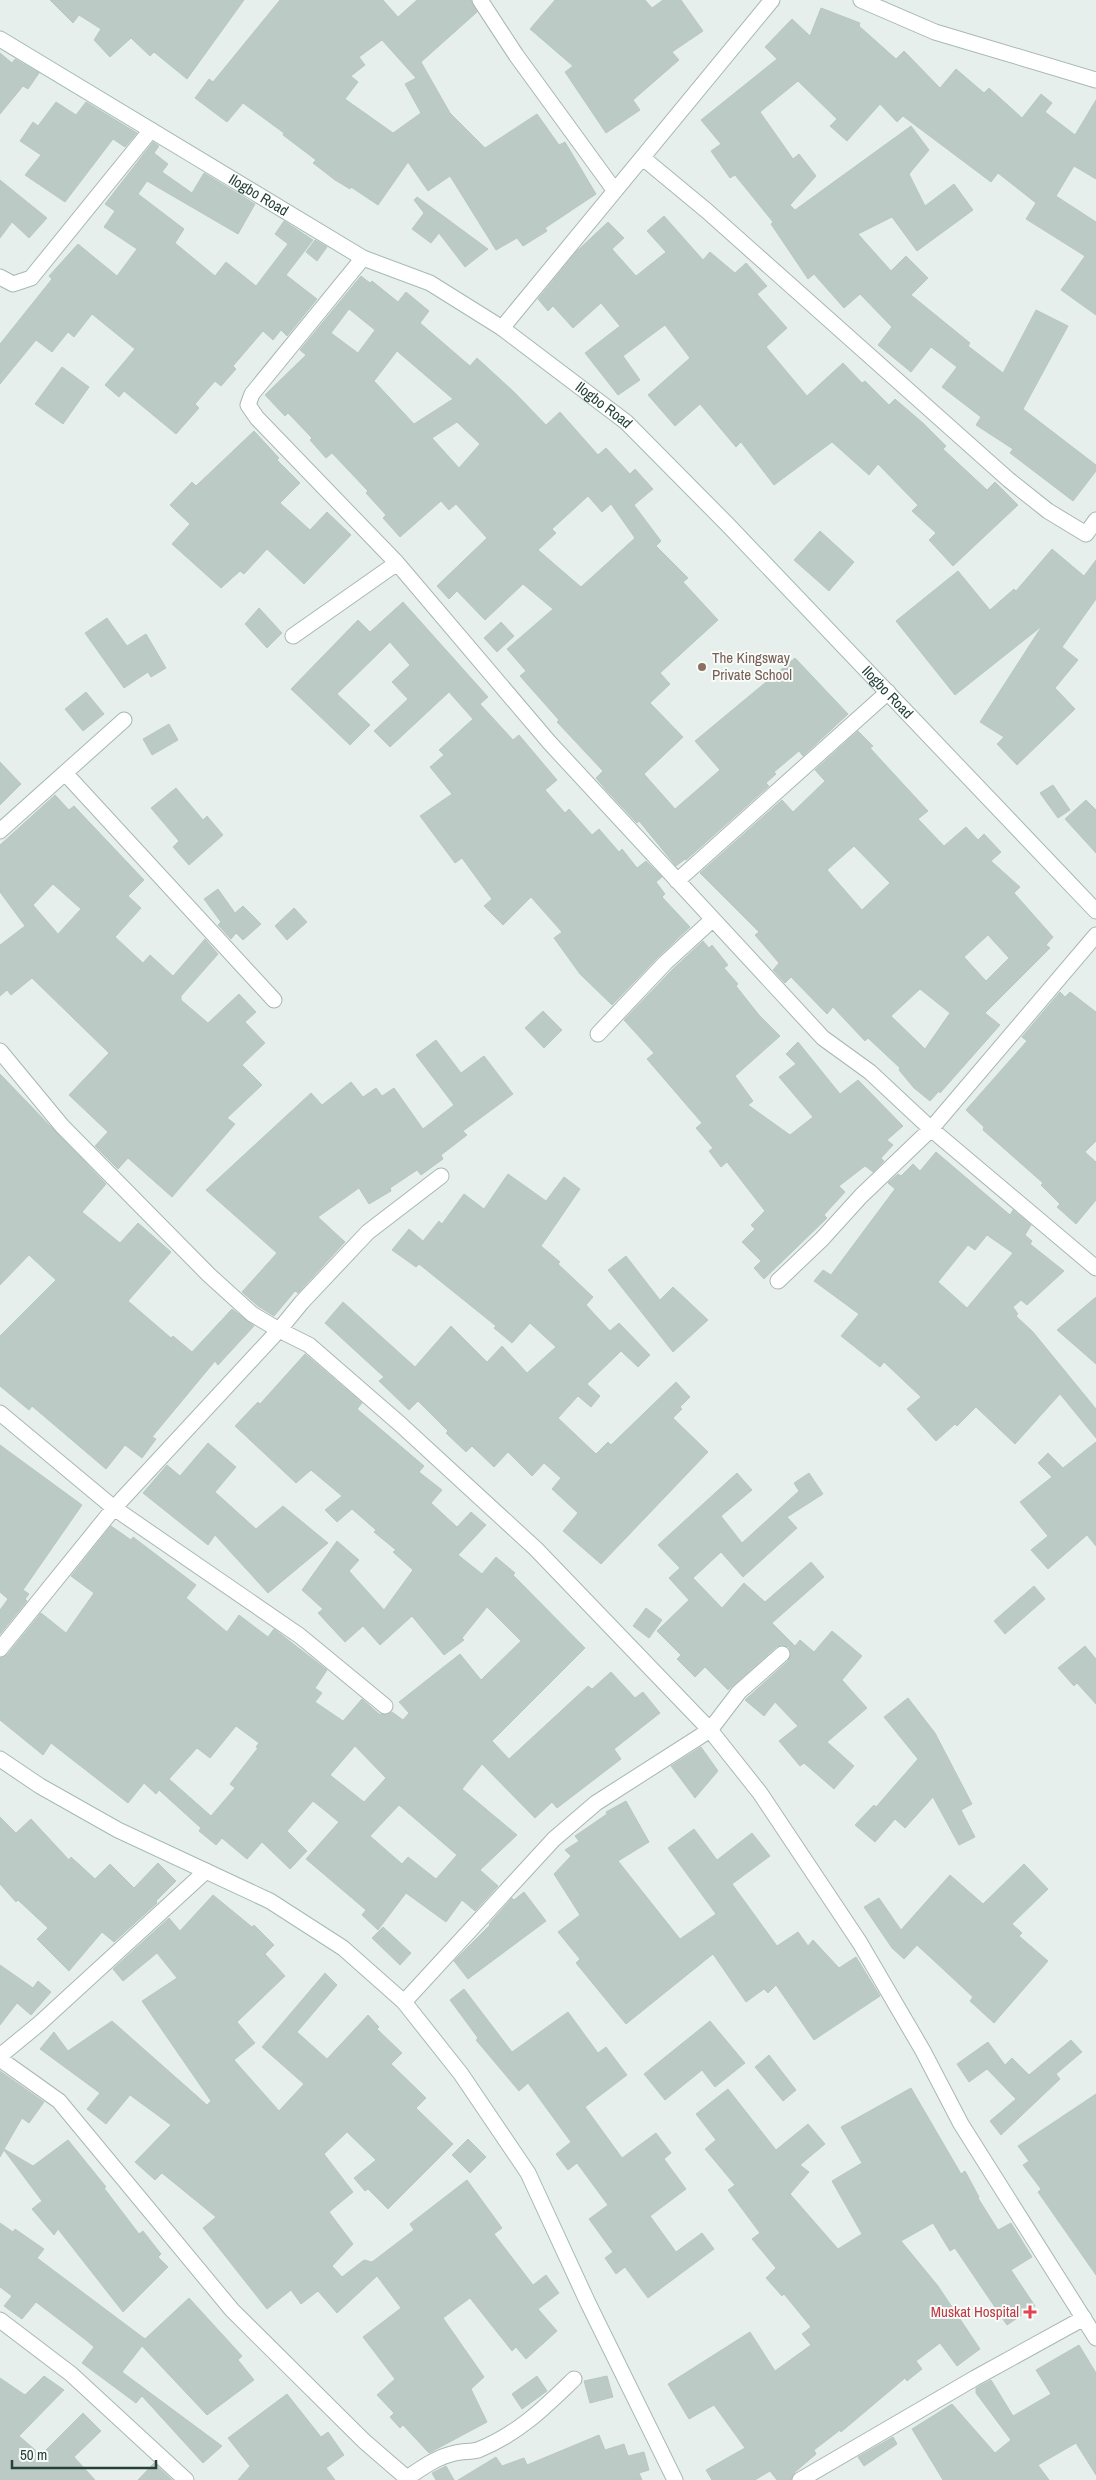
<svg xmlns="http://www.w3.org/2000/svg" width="1096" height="2480" font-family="'Archivo Narrow',sans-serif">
	<rect width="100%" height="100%" fill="#e6efeb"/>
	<path fill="#bbcac4" stroke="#b8c9c2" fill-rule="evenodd" d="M50 0H244L187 79 154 52 150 56 131 38 110 57 94 40 101 29 79 15 73 23Z
		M280 0H383L398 17 417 0H471L477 12 421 62 450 113 485 148 537 114 559 145 565 142 596 194 545 228 547 231 523 246 517 238 496 250 450 176 428 191 408 162 378 205 351 187 350 189 335 180 313 163 316 160 283 135 284 133 243 103 227 122 195 98 209 79 213 82ZM382 40 416 78 405 84 421 113 393 133 345 99 358 82 351 76 365 65 359 57Z
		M555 0H645L652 8 663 0H681L703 31 672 52 679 60 633 100 640 110 606 133 565 72 573 66 530 29Z
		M821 8 860 23 859 26 896 59 904 51 940 88 956 69 984 93 989 88 1022 118 1041 94 1052 103 1045 112 1075 135 1096 100V179L1074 166 1056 196 1096 222V315L1061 290 1085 256 1026 219 1036 203 998 173 991 182 903 116 897 122 880 104 847 141 830 126 837 119 798 81 760 112 793 159 799 154 816 176 790 205 795 210 911 126 929 150 909 174 925 206 954 184 973 210 917 251 892 217 858 234 891 271 906 256 928 278 911 295 970 343 968 346 1003 373 1036 310 1068 326 1023 409 1096 465V471L1073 501 1010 453 1013 449 976 425 981 417 942 387 957 367 931 347 911 372 878 345 892 327 860 294 844 308 814 274 808 279 771 224 773 222 735 175 730 178 711 151 721 144 701 120 777 59 765 47 792 19 810 36Z
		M0 53 12 63 15 59 39 73 28 89 23 86 0 114Z
		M56 102 76 115 86 102 137 133 125 147 113 139 65 202 25 175 41 155 20 141 33 122 38 126Z
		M153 142 159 146 154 153 168 164 162 172 192 193 204 173 255 204 238 234 147 181 138 194 184 229 175 243 215 276 226 262 256 286 288 244 275 234 284 221 313 240 286 275 317 299 287 336 281 330 273 340 263 331 233 366 236 369 221 386 215 381 195 404 199 408 176 434 124 391 119 397 105 385 135 349 92 314 74 337 68 332 52 352 36 340 0 384V344L52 279 49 276 78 244 117 276 137 249 104 227 115 211 105 204Z
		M0 180 47 218 29 238 12 222 0 238Z
		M417 197 435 210 488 249 465 267 439 233 431 243 412 229 424 213 414 200Z
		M664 216 703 260 710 252 735 273 746 263 767 286 757 294 787 328 766 347 807 396 843 363 862 383 865 381 889 405 895 399 924 424 946 446 943 449 987 490 995 482 1018 505 953 566 929 540 936 533 912 511 918 505 878 464 869 475 832 442 774 485 741 442 736 447 700 404 675 426 648 395 690 358 665 325 623 356 640 380 618 395 585 353 620 326 601 303 573 328 553 306 548 311 538 299 576 252 608 222 624 238 612 249 636 276 666 252 647 231Z
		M315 240 327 247 317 261 306 252Z
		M361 276 370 283 372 281 398 302 406 292 429 311 420 323 470 366 477 358 514 392 546 425 560 412 598 455 606 448 630 474 635 469 653 489 634 505 661 541 656 546 688 578 683 582 718 620 660 673 670 684 650 703 683 737 644 774 675 809 720 770 695 741 795 658 848 714 803 756 799 751 774 772 776 774 766 783 769 786 686 860 685 859 676 866 639 821 637 823 607 791 596 778 603 771 557 722 559 720 520 676 526 671 507 649 553 609 523 584 485 620 457 591 449 599 437 586 487 538 456 504 449 510 441 501 400 537 383 518 386 515 366 493 368 491 332 453 326 458 310 440 312 438 288 413 285 416 265 395 306 355 300 350ZM349 309 375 330 358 353 331 333ZM397 351 453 399 414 424 374 381ZM457 422 480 444 459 468 432 438ZM588 496 602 512 611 504 635 538 581 587 538 550 556 533 552 529Z
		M62 367 89 387 63 424 35 404Z
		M254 431 279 458 277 460 300 483 280 503 310 530 327 512 351 535 304 584 267 549 244 574 240 571 221 588 172 544 190 524 170 505 192 482 196 486Z
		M820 531 854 562 829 591 794 560Z
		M1052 549 1084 576 1096 560V599L1062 647 1078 660 1055 688 1075 709 1017 765 997 744 1004 737 980 722 1042 626 955 695 896 621 958 571 990 610 1014 589 1016 591Z
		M403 602 488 697 480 704 513 740 519 735 557 780 545 790 565 813 569 809 592 835 599 829 619 852 622 849 637 868 646 861 662 877 656 882 665 894 662 897 690 927 658 957 612 1005 580 974 554 938 562 932 531 897 503 925 484 906 492 899 462 858 455 863 420 816 452 794 430 767 444 755 439 750 473 719 449 692 390 747 374 731 408 699 392 682 410 665 390 642 337 694 370 725 350 745 291 689 358 620 370 632Z
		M259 608 282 633 267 648 245 624Z
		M107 618 127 646 146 634 166 668 151 677 148 672 124 688 85 633Z
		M501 622 514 636 497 652 484 638Z
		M86 692 104 714 83 731 65 709Z
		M169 724 178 740 152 755 143 739Z
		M858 731 873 746 870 748 928 811 918 819 944 846 966 827 978 840 984 834 1001 852 991 861 1020 887 1014 893 1053 937 1046 945 1050 948 985 1013 1000 1025 940 1093 939 1091 930 1101 914 1088 899 1070 900 1068 868 1038 865 1041 833 1007 827 1014 791 977 785 983 773 970 779 963 755 935 759 932 700 873 782 800 793 812 825 781 815 770ZM854 846 890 883 862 910 827 870ZM988 935 1009 958 986 981 964 957ZM920 989 950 1013 925 1049 891 1016Z
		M0 762 21 784 0 805Z
		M1053 785 1070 810 1058 818 1040 793Z
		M176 788 203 820 207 816 223 835 189 865 173 847 179 841 151 808Z
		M55 795 69 810 74 806 144 880 128 896 141 908 115 937 143 963 150 955 173 976 205 939 218 954 181 996V1000L208 1023 239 994 256 1012 245 1022 265 1043 242 1065 262 1085 227 1118 235 1124 172 1197 128 1158 118 1169 95 1146 108 1132 69 1095 109 1053 32 978 11 995 7 990 0 996V945L25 926 0 892V845ZM53 884 81 909 58 934 33 905Z
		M1086 800 1096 810V853L1065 819Z
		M218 889 235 913 243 906 261 924 243 940 236 933 231 939 218 925 221 922 204 899Z
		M294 908 307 922 287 940 275 926Z
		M703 941 709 948 712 945 728 965 724 968 738 984 736 986 759 1015 780 1036 735 1076 753 1101 748 1105 790 1135 813 1117 779 1077 796 1064 786 1054 798 1042 840 1094 858 1080 903 1126 887 1140 893 1145 881 1158 884 1161 873 1172 865 1166 839 1186 845 1192 824 1215 827 1218 764 1279 754 1268 761 1261 742 1242 755 1229 751 1225 765 1211 727 1162 721 1167 709 1151 713 1148 696 1128 702 1123 647 1059 654 1053 624 1020 672 970Z
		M1060 992 1065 997 1070 992 1096 1012V1141L1085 1152 1096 1162V1200L1076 1224 1057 1207 1060 1204 1041 1185 1043 1183 983 1130 984 1127 966 1110 1027 1041 1022 1037Z
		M543 1011 562 1030 544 1048 525 1028Z
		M436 1040 461 1073 484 1056 513 1094 463 1131 467 1135 441 1155 443 1159 421 1175 417 1170 390 1188 391 1191 369 1204 359 1188 318 1217 345 1242 298 1293 295 1291 274 1316 258 1306 242 1292 277 1253 206 1190 311 1093 322 1105 351 1082 363 1097 376 1088 382 1096 394 1088 423 1129 454 1105 416 1055Z
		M0 1074 106 1184 82 1212 120 1243 138 1223 171 1252 128 1301 171 1338 173 1336 192 1352 232 1309 254 1326 218 1365 215 1361 152 1437 156 1439 142 1458 125 1445 106 1469 32 1406 29 1410 0 1386V1336L56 1280 29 1255 0 1285Z
		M936 1152 1010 1215 1013 1210 1031 1225 1025 1235 1032 1241 1030 1244 1064 1271 1027 1305 1021 1300 1013 1307 1018 1314 1016 1316 1033 1332 1096 1409V1438L1060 1394 1015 1444 976 1407 957 1426 955 1424 936 1441 907 1409 921 1397 884 1362 880 1367 841 1336 859 1314 814 1281 823 1270 831 1275 895 1189 888 1183 898 1174 901 1176 913 1164 920 1171ZM987 1235 1013 1253 967 1308 938 1282 968 1245 975 1250Z
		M508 1174 546 1201 564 1177 580 1189 541 1246 560 1262 558 1264 593 1297 586 1305 610 1331 619 1323 650 1355 638 1367 621 1351 587 1384 600 1396 591 1407 578 1396 558 1418 596 1454 608 1442 611 1445 676 1382 690 1397 680 1407 682 1409 673 1418 708 1452 601 1564 563 1531 578 1513 552 1489 561 1478 544 1463 532 1476 508 1452 494 1467 472 1446 466 1452 446 1433 448 1431 418 1401 409 1410 379 1381 384 1377 325 1323 343 1302 415 1367 451 1326 487 1362 502 1346 527 1373 556 1347 530 1323 512 1343 494 1328 496 1326 419 1264 416 1267 392 1250 409 1229 423 1241 439 1221 442 1224 464 1194 484 1209Z
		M626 1256 660 1300 673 1287 708 1320 673 1352 608 1270Z
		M1096 1297V1364L1057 1330Z
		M305 1354 362 1403 357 1409 424 1466 419 1472 442 1490 431 1503 457 1527 471 1512 486 1525 458 1555 482 1574 496 1557 515 1573 513 1575 585 1648 492 1741 509 1759 588 1686 592 1689 611 1672 635 1698 643 1692 660 1713 614 1749 621 1759 557 1808 552 1802 535 1818 482 1764 462 1789 517 1835 480 1870 498 1886 475 1911 462 1900 446 1922 406 1893 378 1930 362 1915 366 1910 306 1859 339 1822 313 1801 287 1831 307 1851 290 1869 262 1842 247 1859 222 1838 216 1845 199 1831 201 1828 159 1790 156 1794 144 1783 128 1803 51 1743 43 1755 0 1720V1658L7 1655 41 1613 66 1633 94 1593 71 1576 111 1526 131 1540 133 1537 196 1585 186 1598 227 1632 239 1615 268 1637 274 1629 327 1670 315 1688 322 1693 315 1702 343 1721 362 1699 379 1714 388 1715 392 1712 403 1720 409 1713 399 1702 460 1654 481 1680 521 1641 487 1607 462 1638 464 1640 444 1655 412 1616 380 1645 363 1626 345 1642 318 1613 323 1609 302 1590 337 1541 359 1560 349 1571 384 1610 413 1570 393 1552 396 1550 374 1532 376 1530 352 1509 337 1522 325 1510 342 1496 311 1470 296 1483 235 1426 258 1402 260 1404ZM236 1726 259 1743 256 1747 258 1748 230 1784 235 1788 211 1816 169 1779 197 1748 210 1758ZM355 1746 386 1778 364 1802 330 1775ZM399 1805 457 1855 436 1879 408 1857 402 1864 370 1836Z
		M1096 1442V1546L1087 1535 1048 1569 1031 1550 1048 1536 1020 1502 1052 1477 1038 1463 1048 1453 1063 1468Z
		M208 1443 236 1467 215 1492 256 1529 283 1506 328 1543 268 1593 215 1535 208 1545 143 1493 167 1465 180 1476Z
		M0 1445 82 1505 23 1590 29 1594 25 1599 27 1601 0 1634V1610L8 1599 0 1592Z
		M737 1473 752 1490 721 1516 742 1543 799 1491 794 1483 809 1473 823 1494 787 1517 797 1528 743 1577 721 1552 693 1578 722 1608 744 1583 765 1602 811 1562 824 1577 772 1623 795 1646 800 1640 814 1652 832 1631 862 1656 842 1680 867 1708 827 1742 854 1766 834 1789 804 1763 800 1766 779 1741 798 1726 775 1702 764 1716 745 1700 788 1661 791 1653 789 1647 781 1645 776 1647 728 1690 705 1667 695 1677 677 1659 681 1655 657 1631 689 1600 669 1578 680 1568 658 1545Z
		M1034 1586 1045 1599 1005 1634 994 1621Z
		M646 1608 662 1620 649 1638 633 1626Z
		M1085 1646 1096 1659V1704L1077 1683 1074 1686 1058 1668Z
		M908 1698 935 1733 972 1804 961 1810 975 1837 959 1845 933 1797 905 1828 895 1819 875 1842 855 1825 874 1805 876 1807 918 1759 884 1717Z
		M701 1747 718 1771 695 1798 671 1766Z
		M626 1801 649 1842 618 1861 680 1939 716 1914 668 1848 694 1829 717 1860 752 1833 770 1856 732 1884 777 1946 798 1932 808 1946 813 1940 839 1968 856 1957 880 1996 814 2040 776 1985 768 1993 764 1989 746 2002 713 1954 626 2024 576 1963 580 1959 558 1932 580 1915 554 1874 571 1856 565 1850 579 1841 575 1836 607 1814 606 1812Z
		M0 1817 16 1833 31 1819 69 1860 71 1857 95 1879 110 1864 134 1888 158 1863 176 1881 156 1901 157 1903 114 1942 102 1932 69 1971 37 1939 48 1928 18 1900 16 1902 0 1884Z
		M1024 1864 1048 1889 1012 1924 1022 1933 1019 1936 1048 1961 994 2023 970 2001 973 1997 917 1945 904 1959 892 1948 864 1907 879 1898 901 1930 950 1875 983 1904Z
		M524 1892 546 1921 468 1979 454 1961 490 1925 489 1924 512 1898 514 1900Z
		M213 1895 252 1927 254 1925 274 1945 265 1954 285 1976 237 2022 255 2043 234 2060 279 2111 304 2084 262 2047 325 1973 337 1985 297 2032 327 2059 368 2015 379 2027 377 2029 402 2053 391 2064 426 2098 416 2108 453 2144 388 2209 368 2189 365 2191 354 2178 376 2160 347 2132 324 2154 353 2192 329 2212 353 2244 332 2266 342 2277 364 2260 372 2262 414 2230 410 2224 467 2180 502 2228 494 2234 533 2285 546 2275 559 2293 538 2309 557 2331 526 2359 516 2347 512 2351 470 2298 443 2318 484 2377 471 2389 487 2422 429 2453 403 2425 400 2428 390 2417 394 2413 377 2395 395 2379 363 2337 401 2308 377 2276 337 2313 318 2291 301 2304 291 2290 267 2309 203 2228 216 2217 162 2173 155 2180 135 2162 171 2125 130 2095 106 2124 87 2109 100 2093 40 2049 54 2032 68 2051 112 2021 207 2105 211 2101 142 2001 177 1978 157 1953 123 1981 113 1969 169 1918 180 1931Z
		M383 1927 411 1953 400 1965 372 1938Z
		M0 1965 33 1988 38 1981 51 1992 31 2015 17 2003 0 2025Z
		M464 1989 512 2052 568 2012 598 2053 606 2047 627 2075 585 2107 622 2158 656 2133 671 2153 664 2159 686 2189 650 2216 676 2252 702 2233 714 2249 648 2298 625 2267 616 2274 605 2258 613 2252 589 2219 608 2205 577 2163 568 2170 556 2154 571 2142 528 2083 519 2091 476 2040 478 2038 450 2000Z
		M710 2021 745 2063 715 2087 702 2070 665 2100 644 2074Z
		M1071 2040 1082 2052 1056 2074 1060 2079 1001 2135 990 2121 1016 2099 987 2069 969 2082 957 2064 988 2042 1005 2065 1012 2058 1029 2075Z
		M769 2055 796 2090 783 2101 755 2067Z
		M0 2071 44 2102 29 2123 22 2118 4 2149 33 2166 68 2140 106 2187 104 2188 139 2234 143 2231 161 2254 158 2257 168 2267 123 2312 58 2229 54 2235 32 2209 42 2201 4 2150 0 2157Z
		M911 2088 961 2174 965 2171 979 2197 978 2198 998 2230 1011 2223 1032 2257 1011 2270 1035 2306 1007 2325 955 2248 950 2251 933 2223 901 2241 938 2286 980 2349 957 2366 940 2343 916 2361 922 2369 907 2381 905 2378 841 2432 840 2430 814 2450 816 2454 795 2472 791 2480H777L770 2471 755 2480H712L706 2470 745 2448 714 2405 689 2419 668 2384 750 2332 775 2371 811 2345 802 2334 811 2327 784 2294 782 2296 766 2278 776 2268 752 2239 760 2233 728 2190 735 2185 705 2149 716 2140 696 2114 728 2089 776 2150 808 2124 825 2144 800 2165 809 2172 790 2194 838 2249 862 2234 832 2181 862 2163 841 2127Z
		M1096 2094V2275L1038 2192 1041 2189 1023 2165 1029 2161 1018 2146Z
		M468 2139 486 2157 470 2173 452 2155Z
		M0 2223 13 2232 15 2229 44 2249 37 2258 145 2339 189 2298 242 2356 238 2360 254 2380 207 2415 142 2346 122 2372 222 2446 203 2463 142 2396 136 2403 82 2363 94 2347 86 2340 36 2302 22 2319 4 2306 12 2296 0 2287Z
		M1079 2345 1096 2373V2475L1076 2443 1038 2465 1049 2480H943L912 2429 952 2404 995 2453 1011 2440 976 2393V2388L991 2380 1013 2416 1051 2394 1036 2370Z
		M44 2376 64 2390 19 2436 41 2455 83 2413 101 2431 74 2457 95 2480H0V2378L25 2395Z
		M537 2376 547 2391 522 2409 512 2394Z
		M607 2376 613 2397 590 2403 584 2381Z
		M287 2394 321 2437 328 2432 344 2455 326 2468 335 2480H238L250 2466 228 2438Z
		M599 2435 605 2450 624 2444 628 2456 644 2452 649 2470 639 2473 642 2480H458L496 2457 502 2466 524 2458 527 2465Z
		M893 2437 897 2444 864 2466 858 2457Z
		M154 2463 172 2480H138Z
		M446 2466 454 2480H436L432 2473Z"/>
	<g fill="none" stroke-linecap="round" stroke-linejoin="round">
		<g stroke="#a8b8b2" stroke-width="17">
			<path id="street" d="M480 0 516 55 615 191
				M861 0 935 32 1096 80
				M643 158 707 211 1009 480 1048 511 1086 534 1096 520
				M363 258 252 394 248 405 257 418 397 563 549 742 823 1038 870 1072 931 1129 1096 1268
				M0 277 13 284 31 278 151 130
				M502 328 772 0
				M293 636 397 563
				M65 773 274 1000
				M0 831 124 720
				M677 881 888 692
				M598 1034 665 963 712 920
				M0 1051 62 1126 209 1275 252 1314 279 1330 309 1345 400 1424 536 1549 710 1730 760 1793 860 1943 923 2051 961 2124 1096 2338
				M778 1281 822 1239 861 1196 931 1129 1096 935
				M0 1413 114 1508 300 1636 385 1706
				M0 1649 114 1508 279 1330 302 1302 368 1232 441 1176
				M404 2002 554 1839 596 1803 710 1730 739 1692 782 1654
				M0 2056 40 2023 206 1871
				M0 2059 59 2101 232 2310 364 2441 409 2480
				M0 2320 71 2374 186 2480
				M407 2478C423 2467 437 2457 455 2453 463 2451 471 2452 478 2450 518 2434 544 2408 574 2379
				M800 2480 975 2378 1084 2318"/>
		</g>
		<g stroke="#a4bbb3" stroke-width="17">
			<g id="secondary">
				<path id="s1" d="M0 39 363 258 430 283 502 328 626 422 728 525 1096 911"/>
				<path d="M0 1759 40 1786 118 1830 270 1901 343 1948 404 2002 461 2074 528 2173 588 2303 675 2480"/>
			</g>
		</g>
		<use href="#street" stroke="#fff" stroke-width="15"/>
		<use href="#secondary" stroke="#fff" stroke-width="15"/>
	</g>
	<circle fill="#8d6e63" stroke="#f7fbf9" stroke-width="2" cx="702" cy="667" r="5"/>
	<path fill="#e0444e" stroke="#f7fbf9" stroke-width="2" d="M1027.5 2304.5h5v5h5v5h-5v5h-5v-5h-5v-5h5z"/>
	<g text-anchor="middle" stroke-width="4" stroke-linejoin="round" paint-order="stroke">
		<g font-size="15" fill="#24423a" stroke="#f7fbf9">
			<text dy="5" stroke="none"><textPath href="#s1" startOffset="302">Ilogbo Road</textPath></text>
			<text dy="5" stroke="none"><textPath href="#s1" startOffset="708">Ilogbo Road</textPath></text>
			<text dy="5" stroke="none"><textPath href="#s1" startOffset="1112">Ilogbo Road</textPath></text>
		</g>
		<g font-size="15" fill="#785e54" stroke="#f7fbf9" text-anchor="start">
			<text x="712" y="663">The Kingsway<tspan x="712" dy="17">Private School</tspan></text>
		</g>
		<g font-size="15" fill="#be3a42" stroke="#f7fbf9" text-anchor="end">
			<text x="1019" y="2317">Muskat Hospital</text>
		</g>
	</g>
	<path d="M12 2460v8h144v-8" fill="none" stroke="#24423a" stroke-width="2.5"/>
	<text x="20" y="2460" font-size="15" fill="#24423a" stroke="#f7fbf9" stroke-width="4" paint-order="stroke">50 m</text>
</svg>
